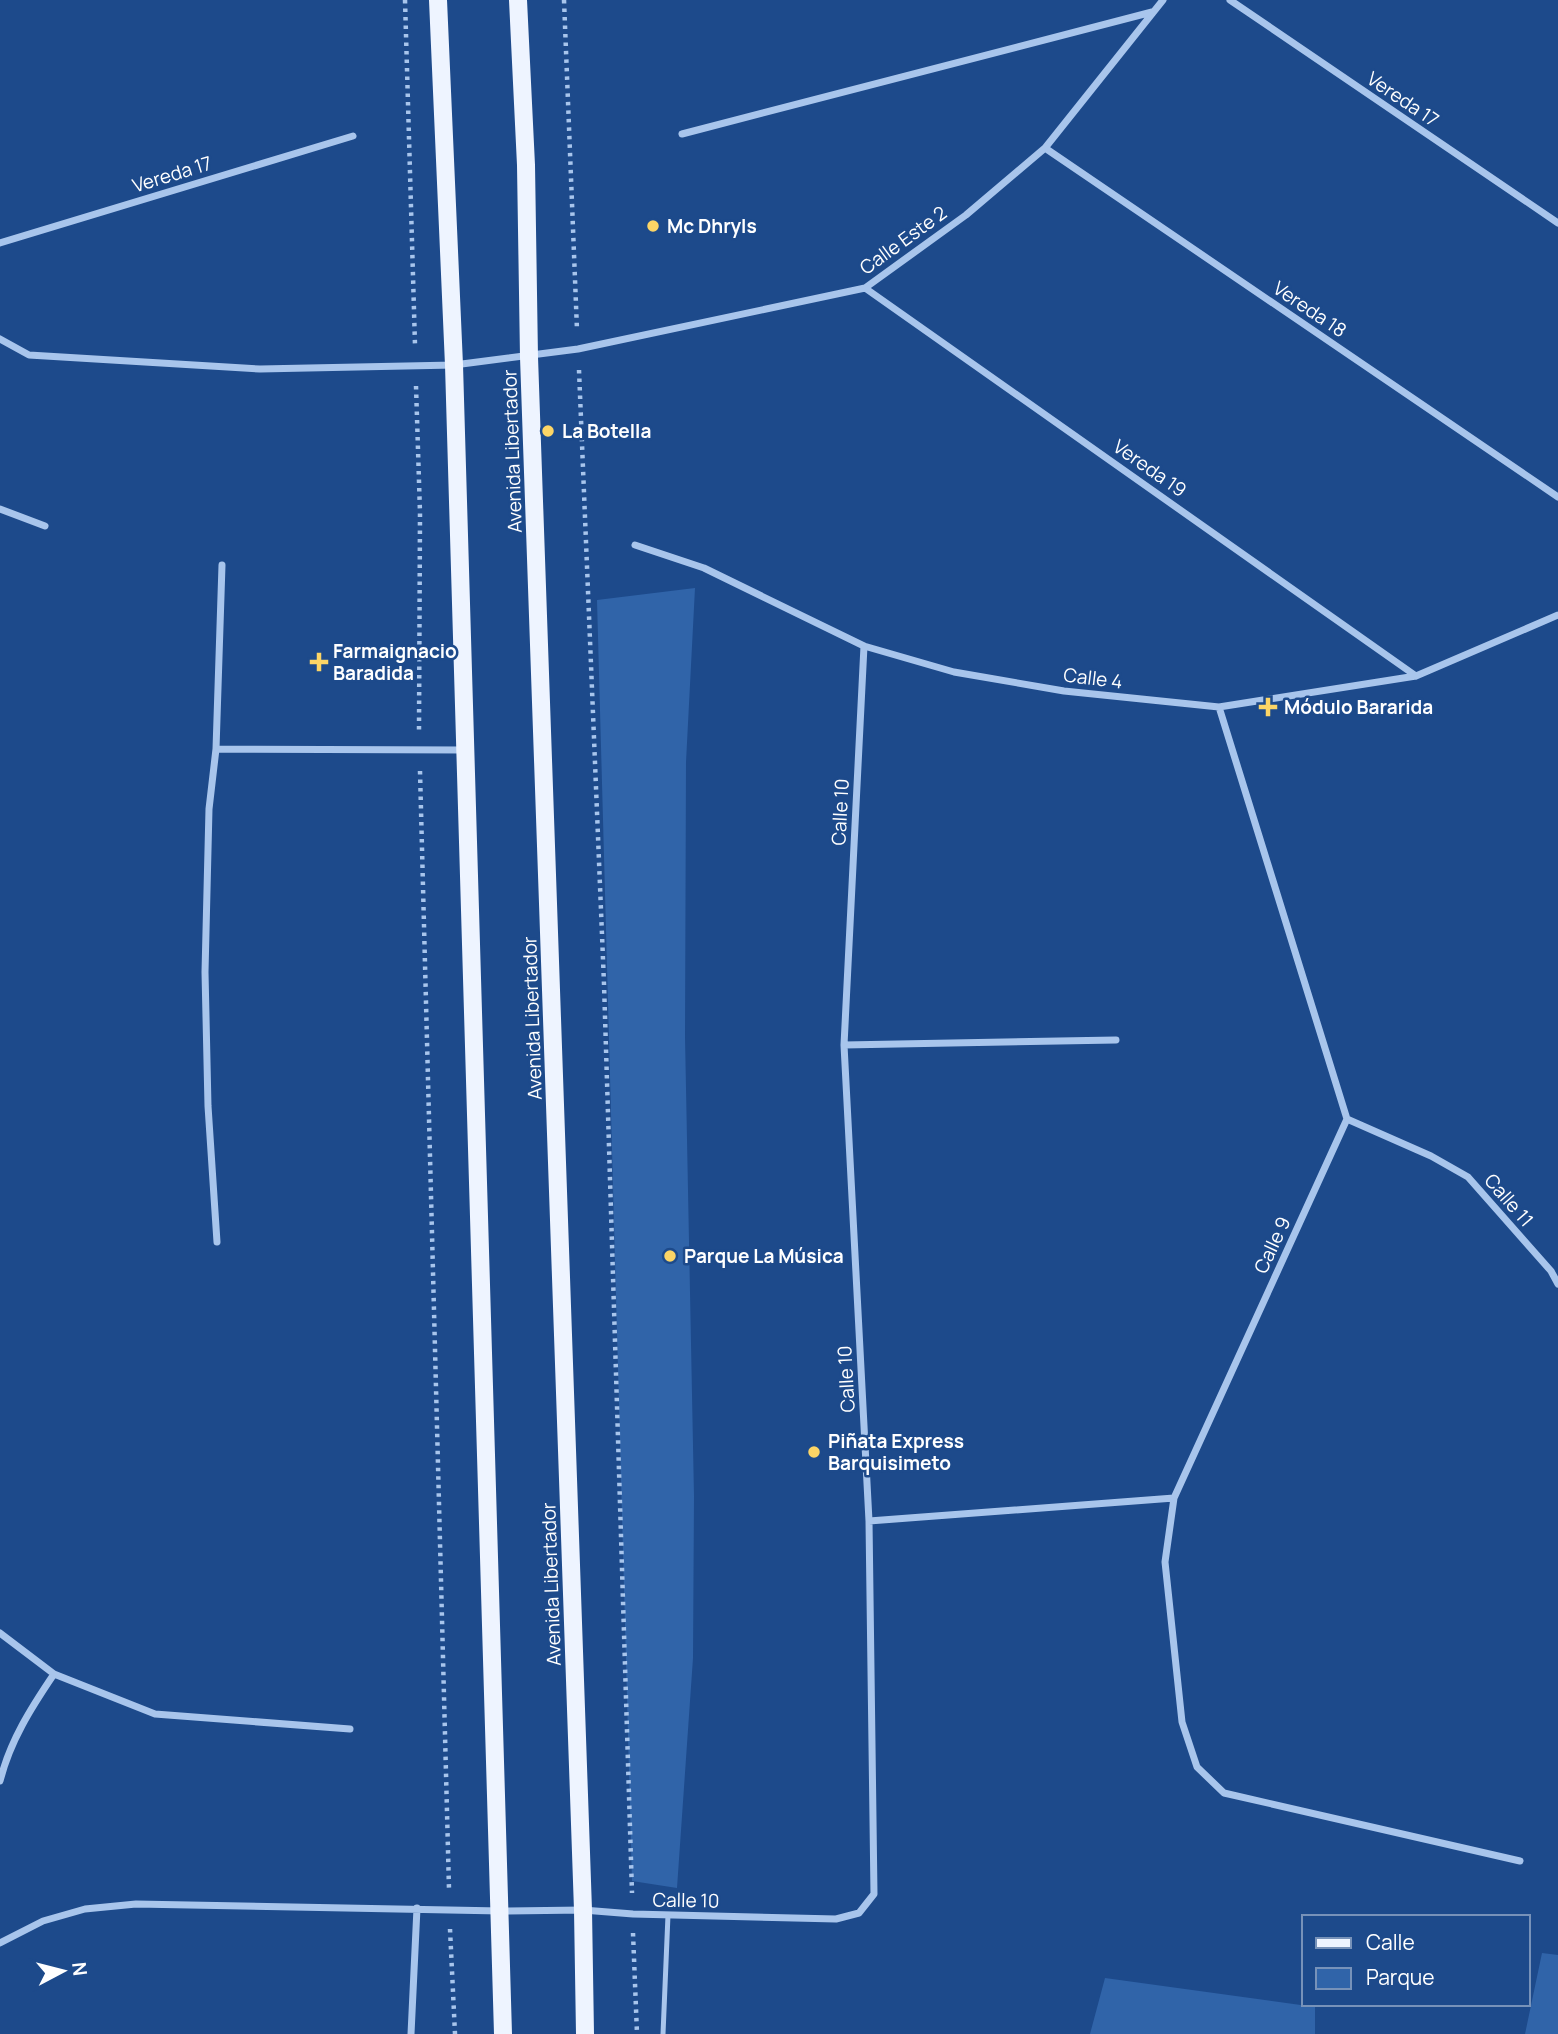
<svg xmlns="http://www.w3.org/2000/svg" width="1558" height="2034" font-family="Manrope,sans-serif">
	<rect width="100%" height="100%" fill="#1d4a8b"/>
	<path fill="#3064a9" d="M695 588 686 762 685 1037 694 1496 693 1658 677 1888 632 1881 597 600Z
		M1542 1953 1558 1955V2034H1525Z
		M1105 1978 1315 2007V2034H1090Z"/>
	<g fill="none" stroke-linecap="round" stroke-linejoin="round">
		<path stroke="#a8c5ec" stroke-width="4.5" stroke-dasharray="3.5 5" stroke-linecap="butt" d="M405 0 415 345
			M564 0 577 330
			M579 370 604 984 632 1893
			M416 386 420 513 419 730
			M420 771 449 1889
			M450 1929 455 2034
			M633 1933 637 2034"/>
		<path stroke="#a8c5ec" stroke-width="5" d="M663 2034 668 1915"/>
		<path stroke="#a8c5ec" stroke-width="7" d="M1230 0 1558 223
			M682 134 1152 12
			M1045 148 1558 497
			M0 243 353 136
			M865 288 1416 676
			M0 339 29 355 260 369 454 365 578 349 865 288 966 215 1045 148 1163 0
			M0 509 45 526
			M635 545 704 568 864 646 954 672 1064 691 1219 707 1416 676 1558 615
			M216 749 464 750
			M844 1045 1116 1040
			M1347 1119 1431 1156 1468 1177 1551 1271 1558 1284
			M217 1242 208 1106 205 972 209 809 216 749 222 565
			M1174 1498 1165 1562 1182 1722 1197 1767 1224 1793 1520 1861
			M869 1521 1174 1498 1347 1119 1219 707
			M0 1633 54 1674C31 1708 10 1741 0 1781
			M54 1674 155 1714 350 1729
			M0 1943 43 1921 85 1909 136 1904 501 1911 583 1910 633 1914 836 1919 859 1913 874 1894 869 1521 844 1045 864 646
			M411 2034 417 1908"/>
		<path stroke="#eef4ff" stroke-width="18" d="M438 0 454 365 503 2034
			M518 0 526 165 529 357 583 1910 585 2034"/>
	</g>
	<g fill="#fcd566" stroke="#1d4a8b" stroke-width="2.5">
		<circle cx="653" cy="226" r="7"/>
		<circle cx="548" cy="431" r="7"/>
		<path d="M315.5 651.5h7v7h7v7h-7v7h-7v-7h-7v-7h7z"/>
		<path d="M1264.5 696.5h7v7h7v7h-7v7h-7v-7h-7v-7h7z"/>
		<circle cx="670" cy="1256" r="7"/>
		<circle cx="814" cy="1452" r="7"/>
	</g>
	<g text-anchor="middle" stroke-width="5" stroke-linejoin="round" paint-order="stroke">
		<g font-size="19" fill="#fff" stroke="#1d4a8b">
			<text transform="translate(1403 99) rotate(34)" y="7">Vereda 17</text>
			<text transform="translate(172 174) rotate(-17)" y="7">Vereda 17</text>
			<text transform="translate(903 240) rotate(-36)" y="7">Calle Este 2</text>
			<text transform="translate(1310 309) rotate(34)" y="7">Vereda 18</text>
			<text transform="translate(512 451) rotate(-92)" y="7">Avenida Libertador</text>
			<text transform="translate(1150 468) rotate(35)" y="7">Vereda 19</text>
			<text transform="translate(1093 678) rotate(7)" y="7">Calle 4</text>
			<text transform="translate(840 812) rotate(-87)" y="7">Calle 10</text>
			<text transform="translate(532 1018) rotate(-92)" y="7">Avenida Libertador</text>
			<text transform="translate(1509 1200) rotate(49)" y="7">Calle 11</text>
			<text transform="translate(1272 1245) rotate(-65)" y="7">Calle 9</text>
			<text transform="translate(846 1379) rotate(-93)" y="7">Calle 10</text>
			<text transform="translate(551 1584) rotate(-92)" y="7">Avenida Libertador</text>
			<text transform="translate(686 1900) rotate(1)" y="7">Calle 10</text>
		</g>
		<g font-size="19" font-weight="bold" fill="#fff" stroke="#1d4a8b" text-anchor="start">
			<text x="667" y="233">Mc Dhryls</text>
			<text x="562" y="438">La Botella</text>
			<text x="333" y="658">Farmaignacio<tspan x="333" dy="22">Baradida</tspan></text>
			<text x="1284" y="714">Módulo Bararida</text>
			<text x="684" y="1263">Parque La Música</text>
			<text x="828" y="1448">Piñata Express<tspan x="828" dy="22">Barquisimeto</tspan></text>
		</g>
	</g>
	<rect x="1302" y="1915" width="228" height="91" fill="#1d4a8b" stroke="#7792b9" stroke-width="2"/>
	<rect x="1316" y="1938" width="35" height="10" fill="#eef4ff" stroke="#7792b9" stroke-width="2"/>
	<text x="1366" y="1950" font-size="21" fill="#ffffff">Calle</text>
	<rect x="1316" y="1968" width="35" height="21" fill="#3064a9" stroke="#7792b9" stroke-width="2"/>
	<text x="1366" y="1985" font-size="21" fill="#ffffff">Parque</text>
	<g transform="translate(63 1971) rotate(83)" stroke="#1d4a8b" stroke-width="5" paint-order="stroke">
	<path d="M0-5L12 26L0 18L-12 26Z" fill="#ffffff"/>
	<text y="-10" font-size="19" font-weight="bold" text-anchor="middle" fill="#ffffff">N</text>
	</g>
</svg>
